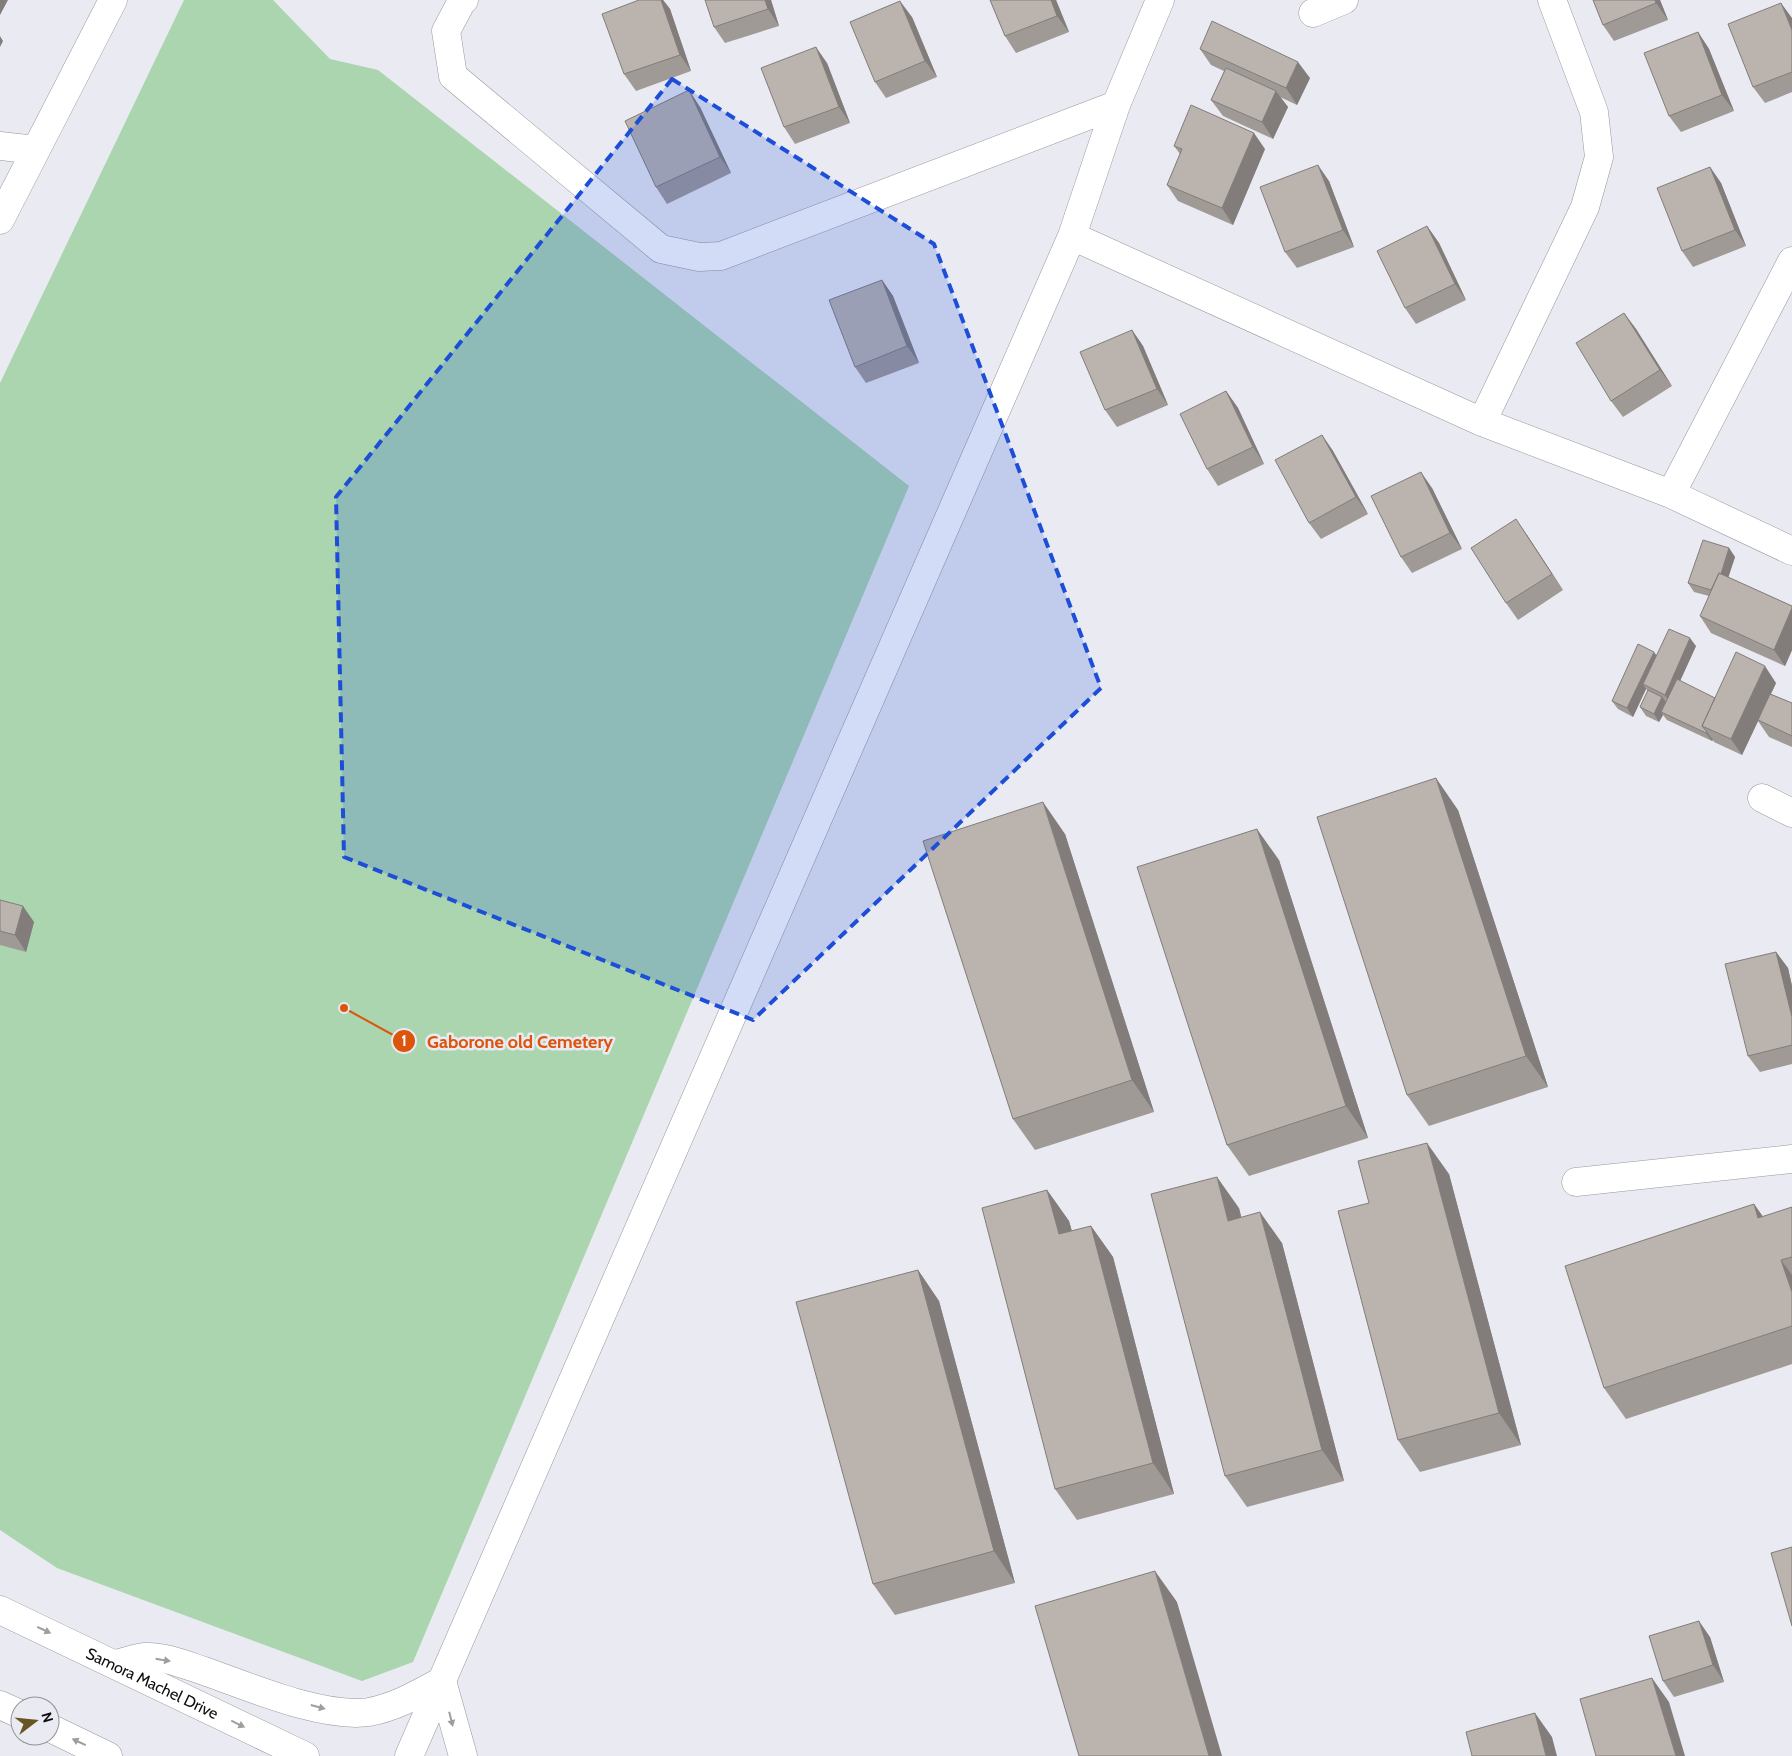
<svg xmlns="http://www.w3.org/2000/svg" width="1792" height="1756" font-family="Cabin,sans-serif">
	<rect width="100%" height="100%" fill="#eaeaf2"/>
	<path fill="#aad5af" d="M184 0H273L330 59 378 70 909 486 413 1662 362 1681 57 1568 0 1530V383Z"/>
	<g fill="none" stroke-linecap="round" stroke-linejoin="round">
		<g stroke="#97979e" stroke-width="29">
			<path id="minor" d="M464 0 462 1 446 31 453 76 661 249 699 257 721 256 1116 105
				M1313 13 1344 0
				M0 146 36 150
				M0 220 113 0
				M1072 236 1482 422 1671 494 1792 551
				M1482 422 1585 207 1599 157 1594 112 1552 0
				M1671 494 1792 261
				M1762 798 1792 813
				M1576 1182 1792 1159
				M409 1756 1072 236 1116 105 1160 0"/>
		</g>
		<g stroke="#97979e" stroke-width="29">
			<g id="secondary">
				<path id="s1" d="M0 1610 305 1756"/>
				<path d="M115 1664C125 1662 135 1658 145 1657 164 1656 186 1665 204 1671 247 1686 323 1719 369 1712 396 1707 418 1694 442 1681L463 1756"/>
				<path d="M0 1705 20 1714"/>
				<path d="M50 1728 108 1756"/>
			</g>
		</g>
		<use href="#minor" stroke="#fff" stroke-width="28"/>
		<use href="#secondary" stroke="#fff" stroke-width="28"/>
	</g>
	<path fill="#a09a96" d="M639 0H663L670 9 691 71 636 91 624 74Z
		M771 0 779 26 725 43 714 27Z
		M990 0H1056L1069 32 1016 53 1005 36Z
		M1593 0H1660L1668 20 1614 41 1603 25Z
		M912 17 937 77 886 98 875 82Z
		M1792 18V92L1765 103 1753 87Z
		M1698 32 1709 49 1734 111 1681 132 1669 116Z
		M1200 49 1310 78 1297 105 1280 97 1288 107 1273 139 1223 116 1211 100 1224 71 1211 65Z
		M827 63 850 123 795 144 784 127Z
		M700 107 731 173 667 204 656 187Z
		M1174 146 1265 149 1233 225 1178 201 1167 185 1180 154Z
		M1710 167 1721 183 1746 246 1693 267 1682 251Z
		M1329 181 1354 247 1297 268 1285 252Z
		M1427 226 1439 243 1466 300 1416 324 1405 308Z
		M882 280 893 296 919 363 866 383 855 367Z
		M1624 313 1636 329 1672 386 1623 417 1611 401Z
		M1132 330 1143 346 1168 405 1117 427 1105 410Z
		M1226 391 1238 408 1264 464 1218 486 1207 469Z
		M1322 435 1333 451 1368 514 1321 539 1309 523Z
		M1432 488 1462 549 1412 573 1401 557Z
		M1527 535 1563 590 1518 620 1506 603Z
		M1729 548 1735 557 1728 577 1792 606V650L1785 666 1711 633 1700 616 1709 596 1694 592 1688 583Z
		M1696 646 1680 681 1715 698 1776 683 1771 694 1792 703V747L1769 737 1758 721 1742 755 1714 742 1713 740 1712 741 1667 720 1663 715 1659 722 1646 716 1640 707 1648 691 1646 689 1633 717 1618 709 1612 701 1657 655Z
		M1458 810 1548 1087 1429 1126 1407 1095Z
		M1065 834 1154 1112 1035 1150 1013 1119Z
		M1279 860 1368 1138 1249 1176 1227 1145Z
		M0 900 34 922 26 952 0 945Z
		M1776 952 1788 968 1792 986V1064L1760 1072 1748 1056Z
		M1449 1174 1521 1445 1420 1472 1398 1440 1369 1203Z
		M1047 1190 1069 1221 1072 1231 1091 1226 1113 1257 1174 1494 1077 1520 1055 1489Z
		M1754 1204 1763 1217 1792 1207V1364L1626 1419 1604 1388Z
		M1239 1208 1241 1217 1282 1243 1344 1481 1247 1507 1225 1476Z
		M918 1270 939 1301 1015 1583 895 1615 873 1584Z
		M1710 1637 1724 1682 1674 1697 1663 1681Z"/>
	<path fill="#827d7a" d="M0 0H8L0 15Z
		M661 0H663L670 9 691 71 680 55Z
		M765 0H771L779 26 768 9Z
		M1051 0H1056L1069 32 1057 16Z
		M1655 0H1660L1668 20 1656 3Z
		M900 1 912 17 937 77 925 61Z
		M1781 3 1792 18V30Z
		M1698 32 1709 49 1734 111 1722 95Z
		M0 36 3 41 0 47Z
		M816 47 827 63 850 123 839 107Z
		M1298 62 1310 78 1297 105 1286 88Z
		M689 90 700 107 731 173 720 157Z
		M1276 91 1288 107 1273 139 1262 122Z
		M1254 133 1265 149 1233 225 1222 208Z
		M1318 165 1329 181 1354 247 1343 230Z
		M1710 167 1721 183 1746 246 1735 230Z
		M1427 226 1439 243 1466 300 1455 284Z
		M882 280 893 296 919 363 907 346Z
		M1624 313 1636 329 1672 386 1660 370Z
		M1132 330 1143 346 1168 405 1157 389Z
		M1226 391 1238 408 1264 464 1253 447Z
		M1322 435 1333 451 1368 514 1356 497Z
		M1421 472 1432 488 1462 549 1450 533Z
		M1516 519 1527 535 1563 590 1552 574Z
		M1729 548 1735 557 1721 600 1715 592Z
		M1792 608V650L1785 666 1774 650Z
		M1690 638 1696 646 1670 703 1665 695Z
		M1654 652 1660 660 1643 684 1646 689 1633 717 1627 708Z
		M1765 666 1776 683 1742 755 1731 739Z
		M1662 697 1668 705 1661 712 1663 715 1659 722 1654 714Z
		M1707 732 1713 740 1712 741 1706 733Z
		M1436 778 1458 810 1548 1087 1526 1056Z
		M1043 802 1065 834 1154 1112 1132 1080Z
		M1257 829 1279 860 1368 1138 1346 1106Z
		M23 906 34 922 26 952 15 935Z
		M1776 952 1788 968 1792 986V1017Z
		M1427 1143 1449 1174 1521 1445 1499 1413Z
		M1217 1177 1239 1208 1250 1252 1228 1221Z
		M1047 1190 1069 1221 1081 1265 1059 1234Z
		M1754 1204 1776 1235 1758 1218Z
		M1260 1212 1282 1243 1344 1481 1322 1450Z
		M1091 1226 1113 1257 1174 1494 1153 1463Z
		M1781 1260 1792 1275V1292Z
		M918 1270 939 1301 1015 1583 994 1551Z
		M1155 1571 1177 1602 1222 1756H1209Z
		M1699 1621 1710 1637 1724 1682 1713 1665Z
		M1652 1678 1669 1702 1685 1756H1676Z
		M1535 1713 1552 1737 1557 1756H1546Z"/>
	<path fill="#bab3ae" stroke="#827d7a" d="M639 0H661L680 55 624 74 602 14Z
		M705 0H765L768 9 714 27Z
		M990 0H1051L1057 16 1005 36Z
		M1593 0H1655L1656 3 1603 25Z
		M900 1 925 61 875 82 850 22Z
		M1781 3 1792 30V72L1753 87 1728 24Z
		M1212 21 1298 62 1286 88 1200 49Z
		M1698 32 1722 95 1669 116 1644 53Z
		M816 47 839 107 784 127 761 68Z
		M1226 68 1276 91 1262 122 1211 100Z
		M689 90 720 157 656 187 625 121Z
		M1191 105 1254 133 1222 208 1167 185 1182 149 1174 146Z
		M1318 165 1343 230 1285 252 1260 187Z
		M1710 167 1735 230 1682 251 1657 188Z
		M1427 226 1455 284 1405 308 1377 251Z
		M882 280 907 346 855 367 829 300Z
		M1624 313 1660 370 1611 401 1576 343Z
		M1132 330 1157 389 1105 410 1080 352Z
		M1226 391 1253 447 1207 469 1180 414Z
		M1322 435 1356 497 1309 523 1275 460Z
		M1421 472 1450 533 1401 557 1371 496Z
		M1516 519 1552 574 1506 603 1471 548Z
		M1703 540 1729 548 1721 574 1719 573 1711 590 1688 583Z
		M1719 573 1792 606V608L1774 650 1700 616Z
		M1669 629 1690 638 1665 695 1643 684Z
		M1638 644 1654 652 1627 708 1612 701Z
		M1736 652 1765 666 1731 739 1702 726Z
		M1677 679 1715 698 1702 726 1707 732 1706 733 1661 712Z
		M1648 690 1662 697 1654 714 1640 707Z
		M1770 694 1792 703V736L1758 720Z
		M1436 778 1526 1056 1407 1095 1317 817Z
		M1043 802 1132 1080 1013 1119 923 841Z
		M1257 829 1346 1106 1227 1145 1137 867Z
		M0 900 23 906 15 935 0 931Z
		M1776 952 1792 1017V1045L1748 1056 1725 964Z
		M1427 1143 1499 1413 1398 1440 1338 1211 1369 1203 1358 1161Z
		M1217 1177 1228 1221 1260 1212 1322 1450 1225 1476 1151 1194Z
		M1047 1190 1059 1234 1091 1226 1153 1463 1055 1489 982 1208Z
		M1754 1204 1758 1218 1792 1207V1257L1781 1260 1792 1292V1326L1604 1388 1565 1266Z
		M918 1270 994 1551 873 1584 796 1302Z
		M1792 1547V1626L1771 1553Z
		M1155 1571 1209 1756H1079L1035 1606Z
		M1699 1621 1713 1665 1663 1681 1649 1636Z
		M1652 1678 1676 1756H1596L1580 1699Z
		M1535 1713 1546 1756H1472L1466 1732Z"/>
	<defs><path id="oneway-solid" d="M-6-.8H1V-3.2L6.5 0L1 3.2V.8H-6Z" transform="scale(1.25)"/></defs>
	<g fill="#9e9e9f">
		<use href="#oneway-solid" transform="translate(44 1630) rotate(25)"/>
		<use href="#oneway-solid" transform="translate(163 1660) rotate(9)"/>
		<use href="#oneway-solid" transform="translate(318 1707) rotate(15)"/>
		<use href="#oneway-solid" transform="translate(451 1719) rotate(76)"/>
		<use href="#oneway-solid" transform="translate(238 1724) rotate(26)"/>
		<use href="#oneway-solid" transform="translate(79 1742) rotate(-155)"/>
	</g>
	<path fill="#1d4ed8" fill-opacity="0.2" stroke="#1d4ed8" stroke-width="4" stroke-dasharray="10 6" stroke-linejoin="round" d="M672 79 934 244 1101 688 753 1020 344 857 336 497Z"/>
	<g text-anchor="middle" stroke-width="5" stroke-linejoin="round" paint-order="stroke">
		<g font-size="16" fill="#0d0d0f" stroke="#eaeaf2">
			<text dy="6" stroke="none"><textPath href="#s1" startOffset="169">Samora Machel Drive</textPath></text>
		</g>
	</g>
	<path fill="none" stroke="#dd550c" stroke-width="2" d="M344 1008L404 1041"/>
	<g fill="#dd550c" stroke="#eaeaf2" stroke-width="2">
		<circle cx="344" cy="1008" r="5"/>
		<circle cx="404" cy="1041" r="12"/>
	</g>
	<g font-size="15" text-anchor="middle" font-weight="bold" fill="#fff">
		<text x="404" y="1046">1</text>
	</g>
	<g font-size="18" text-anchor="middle" font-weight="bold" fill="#dd550c" stroke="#eaeaf2" stroke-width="5" stroke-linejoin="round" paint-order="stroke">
		<text x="520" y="1048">Gaborone old Cemetery</text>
	</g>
	<g transform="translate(35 1721) rotate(74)"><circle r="24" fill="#eaeaf2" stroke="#929297"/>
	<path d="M0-4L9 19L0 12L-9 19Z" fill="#695423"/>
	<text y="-8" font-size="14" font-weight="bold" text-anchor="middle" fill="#0d0d0f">N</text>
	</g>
</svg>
